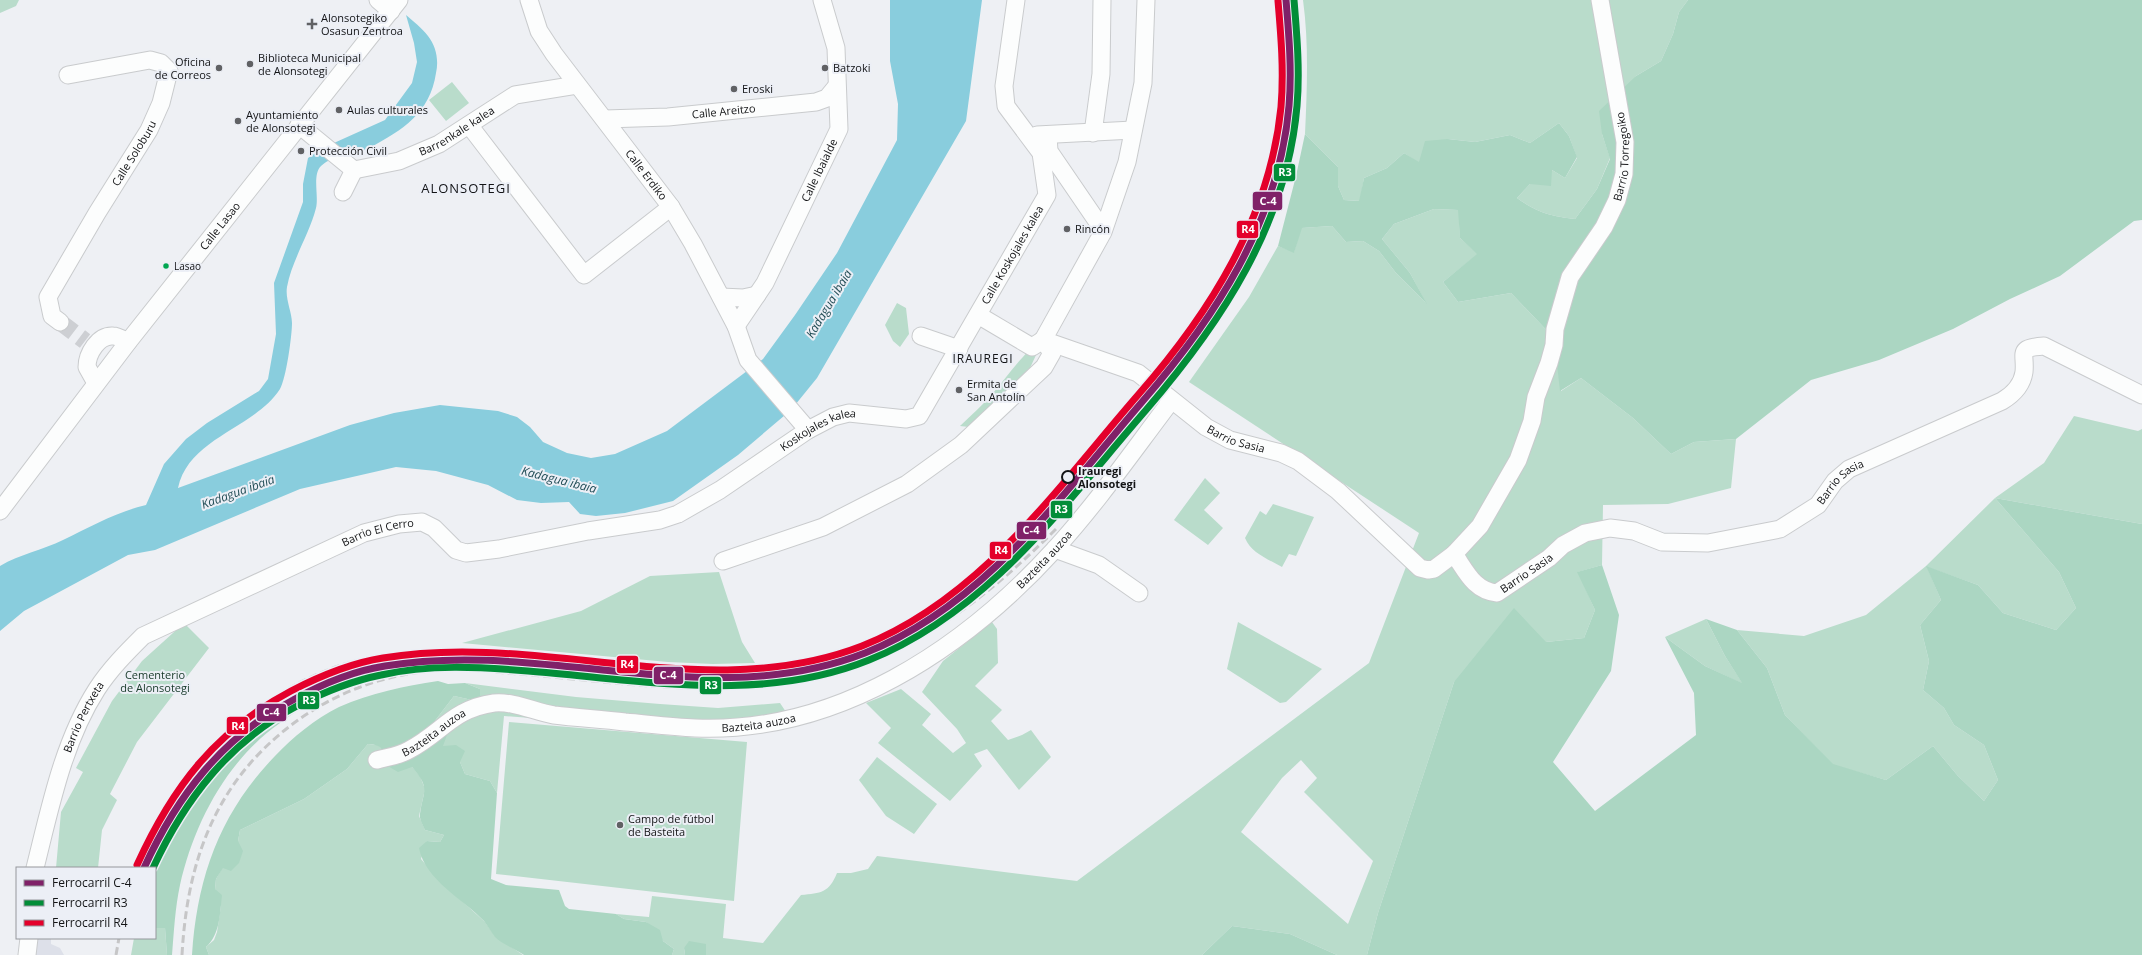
<svg xmlns="http://www.w3.org/2000/svg" width="2142" height="955" font-family="'Open Sans',sans-serif">
	<rect width="100%" height="100%" fill="#eef0f4"/>
	<path fill="#dde0e9" d="M33 938H51V944L60 948 64 955H32Z"/>
	<path fill="#b9dccb" fill-rule="evenodd" d="M0 0H19L16 6 0 13Z
		M1303 0H1688L1679 12 1673 34 1661 61 1636 76 1602 134 1610 158 1597 189 1575 219C1550 216 1538 213 1517 198L1530 184 1552 170 1565 178 1577 158 1569 136 1559 123 1530 143 1510 135 1475 142 1448 139 1419 163 1404 153 1387 168 1364 178 1360 201 1344 200 1338 186V167L1305 134C1307 89 1309 44 1303 0Z
		M452 82 469 103 446 121 429 100Z
		M1434 209 1459 210 1460 238 1478 254 1443 282 1458 302 1511 293 1554 338 1561 391 1581 378 1633 418 1671 454 1694 442 1736 439 1731 488 1668 504 1603 505 1602 565 1578 572 1595 610 1584 638 1546 642 1454 682 1378 913 1367 955H1337L1290 934 1232 926 1202 955H706V944L684 948 685 955H672L674 949 663 941 646 922 624 919 616 914 649 917 652 896 726 904 723 938 763 943 801 895C821 893 829 893 837 873H851L868 869 877 856 1077 881 1369 663 1419 533 1189 382 1249 297 1278 246 1294 252 1301 228 1332 226 1346 242 1363 241 1379 251 1396 273 1426 303 1410 273 1382 239 1394 224ZM1301 760 1317 778 1304 792 1373 861 1348 924 1241 832 1282 778Z
		M897 303 906 308 909 334 900 347 893 341 885 325Z
		M1043 340 1030 368 969 427 960 426C971 415 983 405 993 393 1008 376 1025 350 1043 340Z
		M2074 416 2138 431 2142 429V524L1995 498 2059 572 2076 608 2056 630 2003 613 1978 585 1927 567 1941 600 1920 625 1929 661 1923 690 1944 708 1954 725 1984 745 1998 780 1984 801 1958 776 1933 746 1886 780 1833 765 1785 715 1767 668 1737 630 1804 636 1866 615 1926 566 1995 498 2044 463Z
		M1205 478 1220 493 1204 510 1223 528 1208 545 1174 520Z
		M1273 504 1314 517 1296 556 1289 554 1282 567C1268 559 1251 553 1245 538L1260 511 1266 515Z
		M719 572 742 642 755 663 713 664 668 662 462 643 581 611 650 576Z
		M1706 619 1725 656 1743 684 1705 666 1665 637Z
		M992 622 997 629 998 663 975 686 1002 710 991 721 1008 740 1022 735 1031 730 1051 757 1019 790 987 749 974 754 982 766 950 801 878 743 891 728 866 703 901 689 931 714 922 725 953 753 966 743 957 729 922 692 943 661Z
		M1238 622 1322 669 1286 702 1280 703 1227 669Z
		M184 623 209 648 137 742 110 794 117 800 102 830 98 868H56L61 812 83 772 76 768 112 701 142 661Z
		M465 683 576 697 660 704 718 708 780 703 788 715 744 734 504 716 497 793 490 781 465 774 460 762 442 746 434 722 454 696 472 700 480 689Z
		M509 722 747 742 734 901 496 874Z
		M368 744 377 745 412 767 420 776 425 789 419 816 425 830 444 835 440 842 427 841 421 859 440 881 485 922 495 936 523 955H209L206 947 214 940 217 932 221 906 215 889 216 879 238 841 240 830 304 799 327 783 347 769Z
		M877 757 937 804 914 834 886 816 859 780Z
		M155 928H165L167 955H131L134 938H155Z"/>
	<path fill="#abd6c2" d="M1688 0H2142V220L2134 221 2060 276 2010 299 1953 329 1879 360 1811 380 1736 439 1694 442 1671 454 1633 418 1581 378 1560 391 1554 338 1511 293 1458 302 1443 282 1477 254 1460 238 1458 210 1434 209 1394 224 1382 239 1410 273 1427 304 1396 273 1379 251 1363 241 1346 242 1332 226 1302 228 1294 253 1278 246 1296 176 1305 134 1338 167V186L1344 200 1359 201 1364 178 1387 168 1404 153 1419 162 1425 141 1448 139 1475 142 1510 135 1530 143 1559 123 1569 136 1577 157 1565 178 1552 170 1551 186 1530 184 1517 198C1538 213 1550 216 1575 219L1597 189 1610 159 1602 134 1599 111 1636 76 1661 61 1673 34 1679 12Z
		M1995 498 2142 524V955H1367L1378 913 1454 682 1514 608 1546 642 1584 638 1595 610 1577 572 1602 565 1619 615 1611 671 1553 762 1595 811 1696 735 1694 693 1665 637 1705 666 1742 683 1725 656 1706 619 1737 630 1767 668 1785 715 1833 764 1886 780 1933 746 1958 776 1984 801 1998 780 1984 745 1954 725 1944 708 1923 690 1929 661 1920 625 1941 600 1926 566 1978 585 2003 613 2056 630 2076 608 2059 572Z
		M366 676C337 691 306 703 280 723 227 760 194 823 180 885 175 908 174 932 172 955H167L165 928H155V868H151C177 791 240 724 313 691 331 684 347 677 366 676Z
		M438 681 448 684 465 683 480 689V697L472 700 454 696 434 722 447 735 443 746 456 745 465 751 460 762 465 774 490 781 497 793 491 879 506 885 559 890 565 906 569 909 616 914 624 919 646 922 660 930 663 941 674 949 672 955H524C514 948 503 945 495 937 491 932 488 926 484 921 463 899 425 880 419 848L427 841 440 842 444 835 425 830C423 825 419 819 420 814 423 790 431 789 412 767L398 772 386 765C384 751 384 745 368 744L347 769 327 783 304 799 240 830 238 841 243 851 239 863 231 871 223 868 216 879 215 889 222 895C220 913 220 935 206 947L209 955H192C197 877 220 813 275 756 293 737 315 719 339 707 371 693 404 686 438 681Z
		M1232 926 1290 934 1337 955H1202Z
		M689 941 706 944V955H685L684 948Z"/>
	<path fill="#89cddd" d="M890 0H982L966 121 817 378 791 410 738 455 673 501 625 513 596 516 580 514 569 502 541 503 517 500 488 485 436 471 396 467 300 489 155 550 128 555 24 611 0 631V566C20 554 43 550 63 540 90 527 116 512 146 505L164 464 186 439 207 423 259 391 268 379 276 334 274 283 303 202V184L308 158 325 147 385 120 412 83 417 62 414 43 406 15C413 21 422 28 428 36 436 46 439 60 436 73 430 113 403 130 369 148 354 155 334 154 321 166 312 175 319 196 316 208 309 235 292 260 287 287 285 299 292 312 292 323 292 336 286 379 280 389 254 429 189 437 178 488L350 425 394 413 440 405 498 411 517 417 530 427 543 442 567 453 591 458 615 454 667 431 763 359 795 315 837 253 897 140 898 104 890 61Z"/>
	<g fill="none" stroke-linecap="round" stroke-linejoin="round">
		<path stroke="#cdcfd3" stroke-width="17" stroke-dasharray="17 8" stroke-linecap="butt" d="M60 322 85 341"/>
		<g stroke="#c9cbcd" stroke-width="19">
			<g id="minor">
				<path d="M378 0 391 11"/>
				<path id="s1" d="M529 0 539 31 554 54 671 207 693 244 736 326 748 360 808 430"/>
				<path id="s2" d="M605 119 668 117 816 102 827 98 836 87"/>
				<path id="s3" d="M299 125 354 170 399 161 439 144 515 95 577 85"/>
				<path d="M469 125 584 275 671 207"/>
				<path d="M1093 133 1101 74 1102 0"/>
				<path d="M1037 135 1133 130"/>
				<path d="M1048 135 1049 151 1103 230"/>
				<path d="M343 192 354 170"/>
				<path d="M721 297 743 298 757 295"/>
				<path d="M978 315 1032 347 1043 340"/>
				<path id="s4" d="M60 322 52 316 48 297 97 213 149 130 161 103 169 71 161 63 150 60 68 75"/>
				<path id="s5" d="M736 326 765 283 839 129 836 48 822 0"/>
				<path d="M921 336 959 349"/>
				<path id="s6" d="M1043 340 1138 373 1206 427 1230 440 1281 453 1298 461 1338 491 1420 568 1428 570 1434 569 1454 554 1480 526 1518 460 1532 421 1536 397 1549 363 1554 345 1555 329 1570 277 1604 227 1617 200 1624 174 1625 142 1600 0"/>
				<path d="M1043 340 1103 232 1127 162 1143 83 1146 0"/>
				<path d="M96 383 87 367C87 354 98 335 113 336 118 336 124 340 128 342"/>
				<path id="s7" d="M0 511 128 342 399 0"/>
				<path d="M1055 549 1099 565 1139 593"/>
				<path id="s8" d="M1454 554C1466 571 1474 591 1497 593L1549 558 1563 545 1585 533 1610 528 1634 531 1662 542 1708 543 1780 529 1818 505 1835 481 1849 469 2002 401C2012 395 2022 386 2024 372 2026 353 2016 348 2044 346L2142 395"/>
				<path d="M723 561 823 527 907 484 961 445 1044 367 1052 353 1043 340"/>
				<path id="s9" d="M377 760C388 757 399 756 409 750 442 733 452 709 494 703 514 701 535 712 554 715 578 718 601 719 625 722 648 724 672 727 695 728 836 734 963 650 1055 549 1097 503 1133 451 1171 401"/>
				<path id="s10" d="M35 868C50 808 63 742 97 689 110 669 126 653 143 636L364 533 399 524 422 522 434 528 456 550 466 553 499 549 588 531 660 520 678 514 720 490 808 430 833 417 849 413 906 419 919 416 1047 195 1041 153 1006 106 1004 86 1016 0"/>
				<path d="M27 955 29 938"/>
			</g>
		</g>
		<use href="#minor" stroke="#fcfdfd" stroke-width="17"/>
		<path stroke="#c6c6c7" stroke-width="3" stroke-dasharray="8 4" stroke-linecap="butt" d="M136 868C155 817 184 775 223 737 262 701 311 671 363 659 421 646 480 651 538 656 592 661 646 668 700 670 776 671 850 658 917 619 985 580 1032 519 1082 460 1130 403 1184 348 1223 284 1274 200 1293 96 1278 0
			M116 955 119 938
			M182 955C186 882 204 814 254 759 298 711 357 680 421 672 457 667 494 672 530 675 616 682 706 697 792 682 902 664 980 605 1057 528"/>
		<g stroke="#eceff6" stroke-width="10">
			<path id="rail-1" d="M144 868C177 796 222 737 293 700 322 684 352 671 385 666 544 639 709 714 865 653 984 606 1061 496 1142 402 1215 318 1279 221 1289 106 1292 71 1289 36 1286 0"/>
		</g>
		<g stroke="#eceff6" stroke-width="10">
			<path id="rail-2" d="M153 868C185 799 229 742 297 706 324 692 351 681 381 675 429 664 480 667 528 671 642 680 760 704 869 660 989 612 1065 503 1146 410 1221 323 1287 224 1297 106 1300 71 1297 36 1294 0"/>
		</g>
		<g stroke="#eceff6" stroke-width="10">
			<path id="rail-3" d="M137 865C172 788 215 731 291 691 320 676 351 663 383 658 542 631 707 706 862 646 981 599 1057 488 1138 395 1210 313 1270 218 1281 107 1284 71 1281 36 1278 1"/>
		</g>
		<use href="#rail-1" stroke="#802168" stroke-width="7"/>
		<use href="#rail-2" stroke="#028d38" stroke-width="7"/>
		<use href="#rail-3" stroke="#e4002b" stroke-width="7"/>
	</g>
	<g fill="#606164" stroke="#eceff6" stroke-width="1.5">
		<path d="M310 18h4v4h4v4h-4v4h-4v-4h-4v-4h4z"/>
		<circle cx="250" cy="64" r="4"/>
		<circle cx="219" cy="68" r="4"/>
		<circle cx="825" cy="68" r="4"/>
		<circle cx="734" cy="89" r="4"/>
		<circle cx="339" cy="110" r="4"/>
		<circle cx="238" cy="121" r="4"/>
		<circle cx="301" cy="151" r="4"/>
		<circle cx="1067" cy="229" r="4"/>
		<circle cx="959" cy="390" r="4"/>
		<circle cx="620" cy="825" r="4"/>
	</g>
	<circle fill="#00a651" stroke="#eceff6" stroke-width="1.5" cx="166" cy="266" r="3.5"/>
	<circle fill="#eceff6" stroke="#131416" stroke-width="2" cx="1068" cy="477" r="6"/>
	<g text-anchor="middle" stroke-width="4" stroke-linejoin="round" paint-order="stroke">
		<g font-size="10" fill="#131416" stroke="#eceff6" text-anchor="start">
			<text x="174" y="270">Lasao</text>
		</g>
		<g font-size="11" fill="#131416" stroke="#eceff6" text-anchor="start">
			<text x="321" y="22">Alonsotegiko<tspan x="321" dy="13">Osasun Zentroa</tspan></text>
			<text x="258" y="62">Biblioteca Municipal<tspan x="258" dy="13">de Alonsotegi</tspan></text>
			<text x="211" y="66" text-anchor="end">Oficina<tspan x="211" dy="13">de Correos</tspan></text>
			<text x="833" y="72">Batzoki</text>
			<text x="742" y="93">Eroski</text>
			<text x="347" y="114">Aulas culturales</text>
			<text x="246" y="119">Ayuntamiento<tspan x="246" dy="13">de Alonsotegi</tspan></text>
			<text x="309" y="155">Protección Civil</text>
			<text x="1075" y="233">Rincón</text>
			<text x="967" y="388">Ermita de<tspan x="967" dy="13">San Antolín</tspan></text>
			<text x="628" y="823">Campo de fútbol<tspan x="628" dy="13">de Basteita</tspan></text>
		</g>
		<g font-size="11" fill="#131416" stroke="#eceff6">
			<text dy="4" stroke="none"><textPath href="#s2" startOffset="119">Calle Areitzo</textPath></text>
			<text dy="4" stroke="none"><textPath href="#s3" startOffset="182">Barrenkale kalea</textPath></text>
			<text dy="4" stroke="none"><textPath href="#s4" startOffset="197">Calle Soloburu</textPath></text>
			<text dy="4" stroke="none"><textPath href="#s6" startOffset="928">Barrio Torregoiko</textPath></text>
			<text dy="4" stroke="none"><textPath href="#s5" startOffset="177">Calle Ibaialde</textPath></text>
			<text dy="4" stroke="none"><textPath href="#s1" startOffset="212">Calle Erdiko</textPath></text>
			<text dy="4" stroke="none"><textPath href="#s7" startOffset="360">Calle Lasao</textPath></text>
			<text dy="4" stroke="none"><textPath href="#s10" startOffset="1291">Calle Koskojales kalea</textPath></text>
			<text dy="4" stroke="none"><textPath href="#s10" startOffset="999">Koskojales kalea</textPath></text>
			<text dy="4" stroke="none"><textPath href="#s6" startOffset="220">Barrio Sasia</textPath></text>
			<text dy="4" stroke="none"><textPath href="#s8" startOffset="444">Barrio Sasia</textPath></text>
			<text dy="4" stroke="none"><textPath href="#s10" startOffset="518">Barrio El Cerro</textPath></text>
			<text dy="4" stroke="none"><textPath href="#s9" startOffset="735">Bazteita auzoa</textPath></text>
			<text dy="4" stroke="none"><textPath href="#s8" startOffset="96">Barrio Sasia</textPath></text>
			<text dy="4" stroke="none"><textPath href="#s10" startOffset="159">Barrio Pertxeta</textPath></text>
			<text dy="4" stroke="none"><textPath href="#s9" startOffset="399">Bazteita auzoa</textPath></text>
			<text dy="4" stroke="none"><textPath href="#s9" startOffset="64">Bazteita auzoa</textPath></text>
		</g>
		<g font-size="11" font-weight="bold" fill="#131416" stroke="#eceff6" text-anchor="start">
			<text x="1078" y="475">Irauregi<tspan x="1078" dy="13">Alonsotegi</tspan></text>
		</g>
		<g font-size="11" fill="#173929" stroke="#eceff6">
			<text x="155" y="679">Cementerio<tspan x="155" dy="13">de Alonsotegi</tspan></text>
		</g>
		<g font-size="12" font-style="italic" fill="#224d56" stroke="#eceff6">
			<text transform="translate(829 304) rotate(-59)" y="4">Kadagua ibaia</text>
			<text transform="translate(559 480) rotate(14)" y="4">Kadagua ibaia</text>
			<text transform="translate(238 492) rotate(-20)" y="4">Kadagua ibaia</text>
		</g>
		<g font-size="12" letter-spacing="1" fill="#131416" stroke="#eceff6">
			<text x="983" y="363">IRAUREGI</text>
		</g>
		<g font-size="13" letter-spacing="1" fill="#131416" stroke="#eceff6">
			<text x="466" y="193">ALONSOTEGI</text>
		</g>
	</g>
	<g stroke="#eceff6" stroke-width="1.5">
		<rect x="1273" y="163" width="23" height="19" rx="4" fill="#028d38"/>
		<rect x="1252" y="191" width="31" height="20" rx="4" fill="#802168"/>
		<rect x="1236" y="220" width="23" height="19" rx="4" fill="#e4002b"/>
		<rect x="1050" y="500" width="23" height="19" rx="4" fill="#028d38"/>
		<rect x="1016" y="521" width="31" height="19" rx="4" fill="#802168"/>
		<rect x="989" y="541" width="23" height="19" rx="4" fill="#e4002b"/>
		<rect x="616" y="655" width="23" height="19" rx="4" fill="#e4002b"/>
		<rect x="653" y="666" width="31" height="19" rx="4" fill="#802168"/>
		<rect x="699" y="676" width="23" height="19" rx="4" fill="#028d38"/>
		<rect x="297" y="691" width="23" height="19" rx="4" fill="#028d38"/>
		<rect x="256" y="703" width="31" height="19" rx="4" fill="#802168"/>
		<rect x="226" y="716" width="23" height="19" rx="4" fill="#e4002b"/>
	</g>
	<g font-size="11" text-anchor="middle" font-weight="bold" fill="#fff">
		<text x="1285" y="176">R3</text>
		<text x="1268" y="205">C-4</text>
		<text x="1248" y="233">R4</text>
		<text x="1061" y="513">R3</text>
		<text x="1031" y="534">C-4</text>
		<text x="1001" y="554">R4</text>
		<text x="627" y="668">R4</text>
		<text x="668" y="679">C-4</text>
		<text x="711" y="689">R3</text>
		<text x="309" y="704">R3</text>
		<text x="271" y="716">C-4</text>
		<text x="238" y="730">R4</text>
	</g>
	<rect x="16" y="867" width="140" height="72" fill="#eceff6" stroke="#95979c"/>
	<rect x="24" y="880" width="20" height="6" fill="#802168" stroke="#95979c"/>
	<text x="52" y="887" font-size="12" fill="#131416">Ferrocarril C-4</text>
	<rect x="24" y="900" width="20" height="6" fill="#028d38" stroke="#95979c"/>
	<text x="52" y="907" font-size="12" fill="#131416">Ferrocarril R3</text>
	<rect x="24" y="920" width="20" height="6" fill="#e4002b" stroke="#95979c"/>
	<text x="52" y="927" font-size="12" fill="#131416">Ferrocarril R4</text>
</svg>
